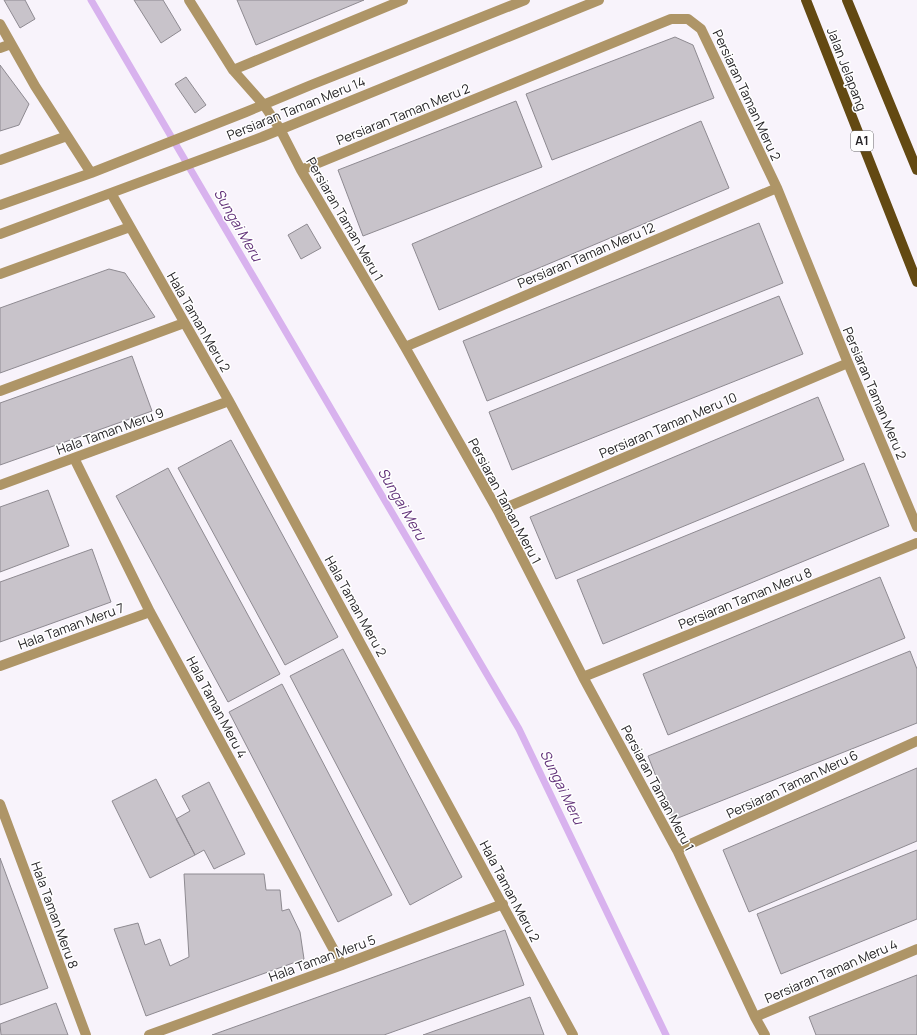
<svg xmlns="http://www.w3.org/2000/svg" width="917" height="1035" font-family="Manrope,sans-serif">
	<rect width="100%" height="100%" fill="#f8f3fb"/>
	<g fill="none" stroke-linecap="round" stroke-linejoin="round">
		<path stroke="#d8b2ee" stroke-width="7" d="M91 0 519 729 666 1035"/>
	</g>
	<path fill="#c8c3ca" stroke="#8e8a91" d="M4 0H25L35 19 20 28Z
		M134 0H163L181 30 161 43Z
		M237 0H364L256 45Z
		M675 37 693 45 714 98 552 160 526 94Z
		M0 65 29 104 19 125 0 131Z
		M186 77 206 105 195 113 175 84Z
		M516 101 542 167 363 236 338 170Z
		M701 121 729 188 439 310 412 244Z
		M759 223 783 283 487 401 463 341Z
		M307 224 321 248 301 259 288 235Z
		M109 269 125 273 155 317 0 373V308Z
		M779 296 803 354 512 470 489 412Z
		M132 356 152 411 0 465V403Z
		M818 397 844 460 556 579 530 517Z
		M231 440 338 637 285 665 178 468Z
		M864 463 889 526 603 644 577 580Z
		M168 468 280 674 228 702 116 496Z
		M48 490 69 546 0 572V507Z
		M92 549 111 602 0 642V582Z
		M880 577 905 638 668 735 643 674Z
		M343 649 462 877 410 905 290 676Z
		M910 651 917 669V723L673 820 648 756Z
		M282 684 392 895 338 922 229 712Z
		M917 768V841L749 912 723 850Z
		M156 779 195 855 150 878 112 801Z
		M209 782 245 854 214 869 204 850 195 855 176 819 190 811 182 796Z
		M917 850V919L781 974 757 914Z
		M0 858 48 988 0 1005Z
		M184 874H264L266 890H280L282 911 289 909 300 932 304 959 146 1016 114 929 138 923 145 945 160 939 170 966 189 957Z
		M505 930 524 985 384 1035H212Z
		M917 975V1035H816L809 1017Z
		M530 997 544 1035H423Z
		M56 1003 68 1035H1L0 1024Z"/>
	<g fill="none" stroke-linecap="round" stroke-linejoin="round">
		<path stroke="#ae9567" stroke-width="10" d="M189 0 233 70 264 105 280 129 301 170 405 347 498 511 583 677 677 850 755 1017 765 1035
			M0 24 35 86 91 173
			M0 48 11 44
			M233 70 403 0
			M0 160 67 136
			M301 170 671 19H688L701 29 777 188 848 363 917 527
			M111 193 229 401 573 1035
			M0 205 91 173 246 112 311 85 525 0
			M0 234 262 137 599 0
			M0 274 130 227
			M405 347 777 188
			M0 391 184 323
			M74 458 150 612 342 965
			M0 485 229 401
			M498 511 848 363
			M0 666 150 612
			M583 677 917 543
			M0 804 86 1035
			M677 850 917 741
			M755 1017 917 949
			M149 1035 342 965 503 904"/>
		<path stroke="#634912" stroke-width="10" d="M806 0 917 282
			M847 0 917 170"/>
	</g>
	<g text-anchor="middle" stroke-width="3" stroke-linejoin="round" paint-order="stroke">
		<rect fill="#fff" stroke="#676668" stroke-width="1" x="851" y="131" width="22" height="20" rx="3"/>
		<g font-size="12" font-weight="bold" fill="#262427">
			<text x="862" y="145">A1</text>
		</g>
		<g font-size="13" fill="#262427" stroke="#fff">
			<text transform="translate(847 69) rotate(69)" y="5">Jalan Jelapang</text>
			<text transform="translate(747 95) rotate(65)" y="5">Persiaran Taman Meru 2</text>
			<text transform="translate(296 108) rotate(-22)" y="5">Persiaran Taman Meru 14</text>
			<text transform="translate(403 114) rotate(-22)" y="5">Persiaran Taman Meru 2</text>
			<text transform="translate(345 219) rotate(60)" y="5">Persiaran Taman Meru 1</text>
			<text transform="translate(586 255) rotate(-23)" y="5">Persiaran Taman Meru 12</text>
			<text transform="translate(199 322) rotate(60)" y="5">Hala Taman Meru 2</text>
			<text transform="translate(875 393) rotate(67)" y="5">Persiaran Taman Meru 2</text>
			<text transform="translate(668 425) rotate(-23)" y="5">Persiaran Taman Meru 10</text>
			<text transform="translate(110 431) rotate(-20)" y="5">Hala Taman Meru 9</text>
			<text transform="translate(505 501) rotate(62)" y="5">Persiaran Taman Meru 1</text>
			<text transform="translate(745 598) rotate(-22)" y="5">Persiaran Taman Meru 8</text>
			<text transform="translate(356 606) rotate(61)" y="5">Hala Taman Meru 2</text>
			<text transform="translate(71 626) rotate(-20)" y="5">Hala Taman Meru 7</text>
			<text transform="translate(217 707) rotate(62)" y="5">Hala Taman Meru 4</text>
			<text transform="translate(792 784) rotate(-25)" y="5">Persiaran Taman Meru 6</text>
			<text transform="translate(658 788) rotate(62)" y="5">Persiaran Taman Meru 1</text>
			<text transform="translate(510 891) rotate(62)" y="5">Hala Taman Meru 2</text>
			<text transform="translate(55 915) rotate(70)" y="5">Hala Taman Meru 8</text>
			<text transform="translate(322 958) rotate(-20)" y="5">Hala Taman Meru 5</text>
			<text transform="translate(831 971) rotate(-23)" y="5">Persiaran Taman Meru 4</text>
		</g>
		<g font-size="14" font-style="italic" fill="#63337a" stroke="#fff">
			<text transform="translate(238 225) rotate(60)" y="5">Sungai Meru</text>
			<text transform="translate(402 504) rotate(60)" y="5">Sungai Meru</text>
			<text transform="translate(562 787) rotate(64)" y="5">Sungai Meru</text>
		</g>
	</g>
</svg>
